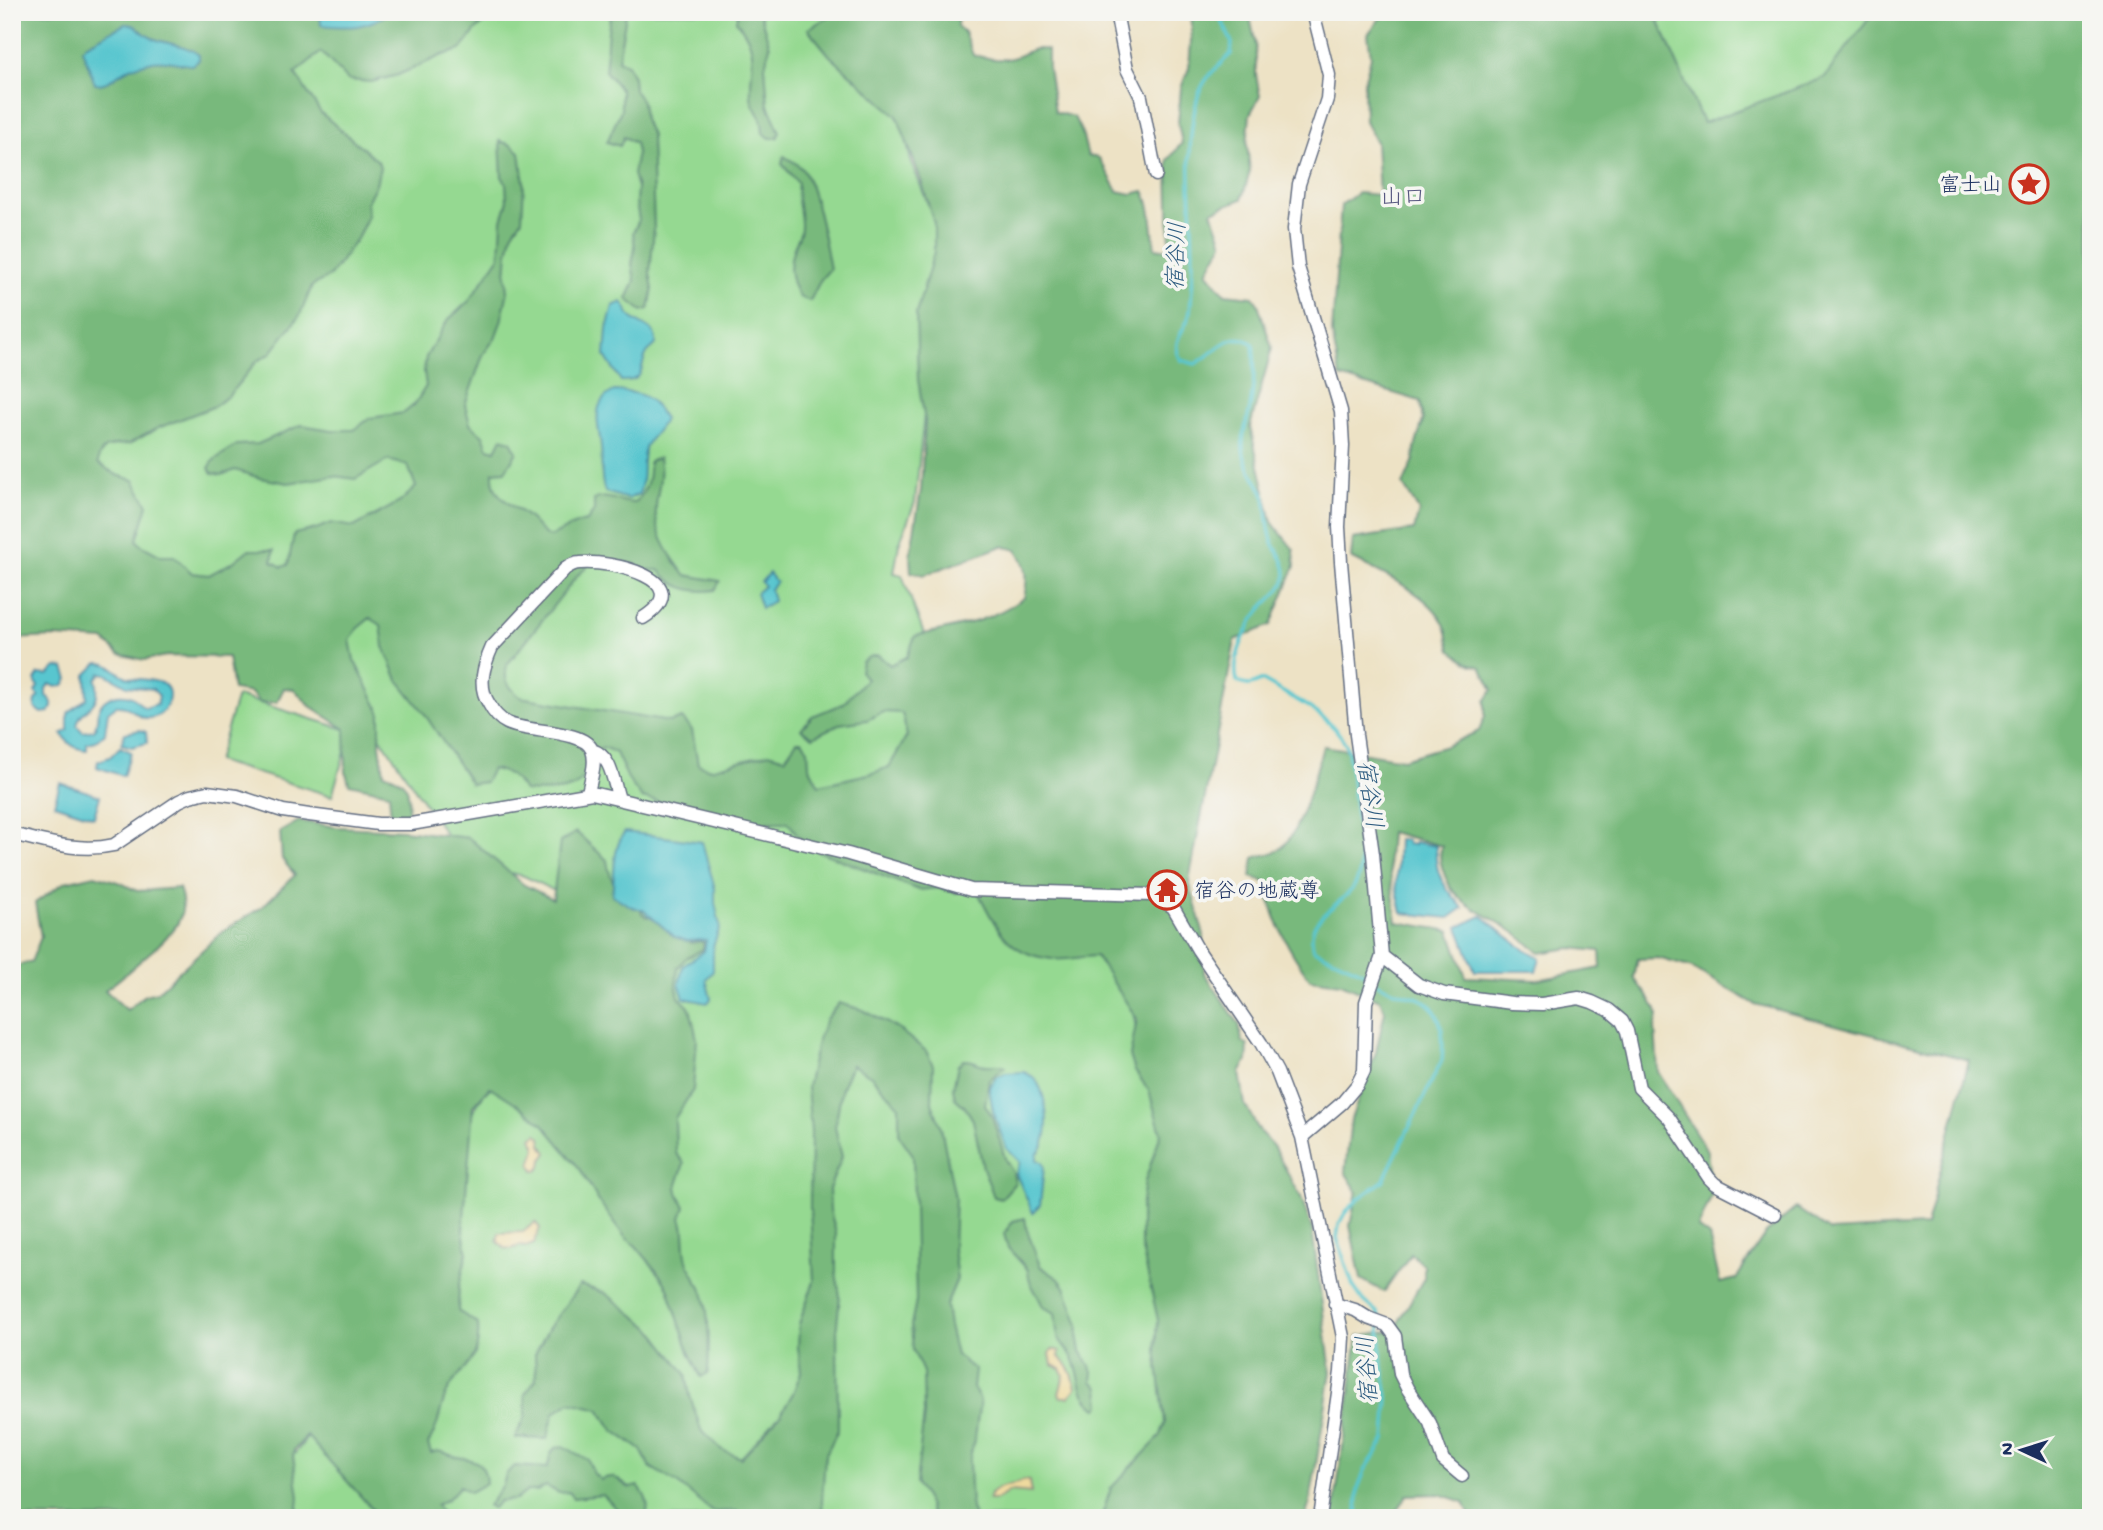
<svg xmlns="http://www.w3.org/2000/svg" width="2103" height="1530" font-family="'Gochi Hand','Klee One',sans-serif">
	<rect width="100%" height="100%" fill="#f6f6f2"/>
	<filter id="ink" filterUnits="userSpaceOnUse"><feTurbulence type="fractalNoise" baseFrequency=".0143" numOctaves="2"/><feDisplacementMap in="SourceGraphic" scale="14" xChannelSelector="R" yChannelSelector="G"/><feConvolveMatrix kernelMatrix="1 2 1 2 8 2 1 2 1" color-interpolation-filters="sRGB"/></filter>
	<filter id="wash" filterUnits="userSpaceOnUse"><feTurbulence type="fractalNoise" baseFrequency=".00686" numOctaves="4" result="noise"/><feDisplacementMap in="SourceGraphic" scale="28" xChannelSelector="R" yChannelSelector="G"/><feGaussianBlur stdDeviation="1.57" result="paint"/><feColorMatrix in="noise" values="0 0 0 0 0 0 0 0 0 0 0 0 0 0 0 0 0 1.4 0 .05"/><feComposite in="paint" operator="in"/></filter>
	<g filter="url(#wash)">
		<rect width="100%" height="100%" fill="#ede2c5"/>
		<path fill="#95d991" stroke="#588478" stroke-width="2" d="M268 12H913L899 109 911 161 942 240 915 502 899 544 894 573 902 575 925 637 1127 980 1142 1060 1164 1110 1171 1413 1167 1431 1109 1518H296L289 1461 321 1420 357 1304 483 1095 553 1027 559 893 524 876 465 863 300 618 12 579 50 424 257 361 270 354Z
			M1630 12H1901L1860 67 1702 137Z
			M237 696 351 731 332 796 217 761Z"/>
		<path fill="#78b97b" stroke="#4a746c" stroke-width="2" fill-rule="evenodd" d="M12 12H495L477 29 461 50 443 55 398 75 371 82 348 80 321 52 295 73 321 113 378 161 380 167 376 184 367 202 368 216 358 237 330 276 312 286 300 315 270 354 257 361 229 395 215 406 158 428 129 444 115 445 105 448 99 456 98 463 117 475 134 480 148 505 137 540 141 545 161 556H174L192 573 209 575 233 562 248 550H274L272 561 282 567 288 565 294 534 316 529 331 523 354 527 400 502 416 487 408 466 388 460 355 479 334 476 288 483 260 478 235 470 222 475 212 473 209 468 214 460 237 445 258 444 301 425 332 430H354L370 418 404 413 415 404 426 386 424 371 426 357 448 320 469 301 500 256 502 220 507 204 506 182 502 177 500 141 511 145 520 152 524 182 523 202 522 219 512 234 508 253 506 275 508 291 501 322 495 338 483 355 465 405 470 424 483 435 488 448 496 450 502 438 511 441 517 452 505 471 493 472C491 499 512 503 529 518 537 525 540 532 549 537 563 532 572 523 587 521L594 511V500C606 493 619 503 635 503 647 490 650 479 649 461L659 458C664 480 654 496 656 517 658 539 672 558 685 575L720 581 715 590C693 594 673 587 659 570H646L634 564 596 558 577 576 507 665C503 681 508 686 520 697L670 722 682 718 692 730 698 764 710 769 769 753 785 758 797 741H802L808 749 809 766 819 785 873 773 889 767 907 736 902 713 883 712 867 720 839 724 813 737 801 729 812 716 843 704 866 679 860 671 862 662 869 657 878 655 890 665 907 657 915 636C959 626 986 623 1024 598 1028 579 1028 567 1017 550L1002 546 924 575 911 572 910 556 921 490 925 421 918 380 916 314 934 252V223L921 180 897 116 830 56 808 29 836 12H958L957 26 964 32 973 55C987 58 998 61 1012 58 1028 54 1030 46 1048 50V68L1055 112 1074 117 1082 133 1088 156 1099 158 1118 191 1132 194 1144 191C1153 208 1152 229 1155 248L1170 250 1168 160 1182 143 1178 124 1181 88 1189 68 1192 27 1191 12H1249L1256 46V75L1260 96 1250 114 1247 144 1250 171 1242 199 1212 211 1223 243 1207 272 1225 294 1253 297 1258 304 1272 348 1250 427 1272 522 1294 550 1295 566 1271 625 1235 640 1189 881 1204 936V973L1239 1024 1242 1041 1248 1046 1247 1061 1240 1073 1245 1105 1260 1132 1273 1146 1301 1197 1312 1229 1331 1372 1310 1502 1305 1518H1101L1111 1488 1160 1437 1165 1423 1156 1349 1158 1320 1141 1245V1208L1145 1181 1161 1133 1149 1091 1135 1071 1130 1056 1137 1019 1096 956C1082 956 1066 961 1052 959 1003 954 996 924 974 885L956 893 938 888 919 890 818 851 799 837 788 822 750 823 733 820 642 798 629 781 616 753 606 748 600 749C592 759 589 767 583 778 574 795 541 792 524 791 515 777 508 772 492 769L485 782 471 784 422 710 398 680 384 647 381 625 370 618 358 628 350 640 354 660 380 711V745L384 773C411 782 409 789 408 815L391 818 389 793 349 784 346 773 345 729 310 706 294 689 284 688 277 702 260 703 251 693 233 690 228 657 167 656 144 660 119 654 104 640 54 637 12 639Z
			M612 12H624L626 15 618 60 627 64 633 77 634 90 642 101 644 119 651 136 654 229 650 273 653 289 649 309 642 311 627 299 635 281 632 264 635 248 633 233 639 220 636 203 637 188 633 174 637 153 635 143 624 137 620 146 607 142 621 110V90L605 71C608 51 605 31 612 12Z
			M738 12H759L770 46 765 66 768 105 780 132 777 138H770L763 133C762 128 763 121 760 117 756 109 752 106 751 96 749 65 762 50 736 21Z
			M1385 12H1649L1659 22 1703 123 1824 78 1874 12H2091V1518H1471L1464 1502 1440 1494 1407 1495 1393 1518H1333L1358 1336 1394 1330 1424 1278V1265L1411 1254 1384 1292 1361 1279 1350 1226 1357 1191 1345 1172 1351 1119 1376 1052 1385 1011 1380 1000 1341 983 1310 979C1289 952 1271 916 1266 882L1251 877 1254 858C1261 855 1274 854 1280 849 1299 836 1317 769 1323 746L1403 759 1446 746 1479 731 1485 716V701L1493 690 1481 667 1470 664 1451 650C1449 643 1448 635 1446 629 1435 595 1380 573 1351 558L1353 539 1414 530 1419 511 1403 485 1414 460 1415 448 1423 420 1420 401 1340 377 1332 333 1341 205 1358 193 1379 195 1376 142 1365 122 1364 82 1371 57 1368 34ZM1390 832 1442 846C1439 855 1440 859 1442 867 1452 905 1481 910 1509 929 1520 936 1530 945 1540 953L1570 948 1600 951 1601 968 1537 980 1466 977 1450 931 1397 922 1388 859ZM1658 958 1692 968 1755 1004 1969 1060 1926 1226 1830 1231 1796 1208 1766 1233 1736 1279 1720 1283 1709 1236 1698 1228 1712 1195 1707 1151 1658 1072 1655 1028 1658 1017 1657 1010 1634 978 1638 959Z
			M784 156C790 160 797 163 802 169 815 185 826 247 830 269L821 279 810 301 799 297C789 279 787 263 796 243 798 238 801 234 801 227 802 212 795 199 798 183L782 164Z
			M299 821 337 827 403 830 469 838 524 885 553 899 560 842 576 832 607 860C610 884 617 890 638 902L642 913 647 917 661 913 691 943 700 941 704 943 703 949 685 959 678 968 676 984 679 997 690 1008 697 1039 693 1090 675 1118 676 1153 684 1163 676 1188 685 1207 681 1218C687 1232 682 1248 688 1263 691 1271 696 1274 697 1282 711 1295 709 1354 708 1373L701 1377 689 1352 668 1288 657 1271 636 1246 625 1237 598 1200 580 1169 543 1124 517 1104 490 1087 473 1106 463 1230 467 1253 459 1287 458 1311 478 1324C481 1370 459 1363 445 1397 439 1413 438 1430 428 1444L431 1453C441 1449 445 1454 454 1456 473 1461 485 1459 486 1483L470 1492 460 1486 448 1499 436 1505 446 1518H380L307 1436 294 1450 293 1456 299 1497 297 1518H12V967L31 962 41 937 35 903 65 882 95 875 121 883 137 891 179 888C190 917 173 932 153 950 137 963 123 978 105 990L127 1010 145 995 157 992 223 931 262 907 295 875 282 859 280 832Z
			M839 1003 863 1010 897 1028 926 1051 933 1065 932 1103 941 1127 955 1198 953 1249 957 1279 946 1305 949 1326 956 1355 975 1370 973 1388 980 1400 976 1431 969 1462 971 1509 975 1518H932L926 1499 916 1484 924 1414 923 1372 913 1350 911 1325 916 1301 913 1155 899 1135V1106L871 1076 852 1065 842 1087 835 1127 842 1157 829 1189 830 1210 836 1233V1272L840 1296 837 1324 838 1430 825 1456 822 1501 823 1518H745L736 1511 713 1512 677 1483 650 1467 641 1450 613 1430 599 1409 570 1402 554 1413 547 1439 515 1438 526 1415 525 1394 536 1379 535 1354 550 1326 580 1285 605 1293 652 1329 686 1374 690 1396 701 1430 722 1450 741 1458 781 1414 793 1393 801 1372 798 1347 799 1324 814 1281 810 1208 811 1132 807 1087 817 1042 826 1019Z
			M963 1060C971 1060 973 1061 980 1064 989 1067 997 1063 1005 1067L989 1080 985 1105 992 1116 1006 1161 1013 1172 1015 1183 1001 1199 994 1197 983 1168 973 1120 965 1107 955 1098 953 1088 958 1065Z
			M1025 1218 1027 1230 1040 1266 1059 1279 1065 1287 1079 1325 1078 1335 1081 1351 1093 1372 1092 1381 1099 1388 1101 1405 1098 1408C1079 1399 1081 1377 1074 1360 1070 1351 1061 1345 1058 1336 1056 1329 1056 1320 1055 1313L1043 1307C1038 1293 1028 1285 1028 1270L1008 1248 1004 1234 1013 1221Z
			M563 1446 588 1460 594 1474 601 1480C615 1472 618 1481 630 1488L638 1486C646 1496 651 1505 645 1518H625L603 1495 574 1498 569 1492 559 1493 546 1486 537 1491H527L516 1500 499 1501 493 1508 488 1506 503 1485 506 1474 515 1466 547 1468C552 1456 547 1449 563 1446Z"/>
		<path fill="#eeda9e" stroke="#84847e" stroke-width="2" d="M537 1134 541 1137 542 1145 547 1153 542 1160 541 1167 537 1171 534 1170 531 1165 536 1148 532 1138Z
			M535 1222 540 1228 534 1244 526 1247 519 1246 512 1249 504 1248 497 1241 499 1233 523 1232Z
			M1052 1349 1060 1351 1059 1357C1070 1366 1073 1374 1076 1388L1069 1397H1061L1059 1394 1064 1375 1061 1369 1052 1365 1050 1354Z
			M1024 1480 1029 1481 1031 1493 1010 1491 996 1500H988C994 1482 1011 1488 1024 1480Z"/>
		<path fill="#59c6cf" stroke="#3a7a96" stroke-width="2" fill-rule="evenodd" d="M320 12H390C366 29 349 28 321 25Z
			M125 24C138 23 140 32 150 37 167 45 184 43 199 55V60L192 65C179 65 166 58 153 61 144 63 134 66 126 70 115 76 108 85 95 84L82 49 87 44Z
			M622 302C626 307 627 312 631 317 642 328 657 326 656 344 655 346 648 351 647 353 638 368 647 382 621 381L605 356 607 329 613 306Z
			M614 391C641 392 651 395 664 419 660 431 649 437 645 448 640 463 646 477 639 494L628 499 605 492C599 476 603 463 601 447 600 433 595 420 599 407 602 398 607 395 614 391Z
			M769 573 776 582 770 589 773 601 761 608 756 593 764 586 761 582Z
			M98 663C111 662 116 673 127 677 141 682 178 674 167 705 164 712 158 717 150 718 136 720 135 705 116 706L108 712 105 733 96 741 87 743V750C75 749 68 744 62 734L68 730V713L87 698 86 675ZM101 673 106 674 127 686 153 689 159 696 157 704 145 708C140 705 137 700 132 697 120 692 104 696 99 709 96 716 98 723 94 730L83 732 77 726C79 705 103 713 96 679Z
			M56 667 64 668 68 679 64 685 56 687 50 684 46 688V696C53 700 54 706 49 712L41 713 35 708 36 700 39 697 35 692 38 687 35 680 39 674 48 675Z
			M140 730 146 732 147 743 132 747 121 744 125 733Z
			M120 747 131 752 123 776 97 767 98 761 110 757Z
			M60 783 100 796 94 817 54 804Z
			M625 832 702 842 715 889V903L720 926 713 947V971L706 979 711 999 707 1003 684 998 679 984 683 966 704 951 706 940 687 941 675 937 643 910 632 907 612 895C615 876 612 847 625 832Z
			M1398 839 1407 840V844L1414 845V842L1436 846C1434 876 1445 887 1463 908L1449 918 1402 913 1396 886Z
			M1482 916 1517 944 1540 958 1536 971H1475L1458 927Z
			M1024 1072C1027 1074 1031 1075 1034 1078 1048 1093 1053 1140 1037 1154V1160L1042 1162 1044 1167 1040 1205 1033 1213 1016 1174 1020 1162 1006 1148 993 1111 990 1094V1087L996 1077 1005 1073Z"/>
		<g fill="none" stroke-linecap="round" stroke-linejoin="round">
			<path stroke="#59c6cf" stroke-width="3.5" d="M1218 12 1232 43 1231 54C1216 68 1202 79 1197 100 1181 162 1197 227 1192 289 1191 298 1191 307 1189 316 1183 334 1170 341 1181 360L1195 364C1215 354 1230 327 1253 344 1256 366 1254 386 1250 408 1247 422 1240 440 1244 455 1247 471 1261 483 1265 498 1268 512 1267 526 1272 540 1276 552 1286 560 1286 574 1285 588 1271 598 1262 608 1247 626 1231 658 1237 681 1247 687 1252 686 1262 680 1290 697 1331 714 1346 745 1350 753 1354 801 1356 814 1359 833 1364 859 1358 878 1349 907 1301 912 1314 950L1361 971 1371 979
				M1377 983C1391 992 1404 993 1418 998 1444 1008 1444 1038 1442 1060L1383 1181 1358 1199 1345 1213 1339 1224 1337 1238 1353 1286 1362 1299 1378 1313 1379 1317
				M1357 1518 1358 1489 1365 1470 1385 1440 1388 1397 1381 1356 1380 1325"/>
		</g>
	</g>
	<g filter="url(#ink)">
		<g fill="none" stroke-linecap="round" stroke-linejoin="round">
			<g stroke="#646e82" stroke-width="15">
				<path id="minor" d="M1116 12 1127 69 1141 97 1156 175
					M592 750C612 756 613 782 619 799
					M588 793C590 781 597 763 592 750 584 729 526 733 507 723 499 719 493 712 489 704 477 686 484 665 492 647L565 569C569 566 574 563 580 563 609 560 701 580 643 618
					M12 834C46 842 79 853 114 845L179 801 190 796 207 792 237 796 283 811 309 815 378 824H411L592 793 848 854 971 890 1152 895 1173 907 1198 950 1261 1043 1277 1072 1302 1137 1343 1337 1341 1372 1320 1518
					M1382 956 1419 985 1444 994 1512 1003 1542 1004 1579 998 1592 1002 1609 1010 1622 1021 1627 1031 1639 1088 1669 1118 1709 1178 1715 1184 1775 1215
					M1302 1137 1342 1103 1357 1085 1364 1071 1366 1002 1382 956 1373 854 1356 735 1341 562 1339 527 1343 446 1341 411 1298 267 1294 229 1299 184 1327 99 1329 75 1313 12
					M1335 1304 1355 1310 1368 1318 1387 1325 1395 1336 1400 1374 1407 1388 1430 1423 1443 1460 1462 1476"/>
			</g>
			<use href="#minor" stroke="#fff" stroke-width="12"/>
		</g>
	</g>
	<defs>
		<g id="sight-ring" transform="scale(2.0125)"><circle r="9.5" fill="#f6f6f2" stroke="#c8321e" stroke-width="1.5"/><path d="M0-6L1.8-2.2L6-1.7L2.9 1.2L3.7 5.4L0 3.3L-3.7 5.4L-2.9 1.2L-6-1.7L-1.8-2.2Z" fill="#c8321e"/></g>
		<g id="temple-ring" transform="scale(2.0125)"><circle r="9.5" fill="#f6f6f2" stroke="#c8321e" stroke-width="1.5"/><path d="M0-6L5-2H3V0L6.5 2.5H4V6H1.5V3h-3V6H-4V2.5H-6.5L-3 0V-2H-5Z" fill="#c8321e"/></g>
	</defs>
	<g fill-rule="evenodd">
		<use href="#sight-ring" x="2029" y="184"/>
		<use href="#temple-ring" x="1167" y="890"/>
	</g>
	<g text-anchor="middle" stroke-width="7" stroke-linejoin="round" paint-order="stroke">
		<g font-size="21" fill="#1b2f5e" stroke="#f6f6f2" text-anchor="end">
			<text x="2002" y="191">富士山</text>
			<text x="1194" y="897" text-anchor="start">宿谷の地蔵尊</text>
		</g>
		<g font-size="23" fill="#585881" stroke="#f6f6f2">
			<text x="1403" y="204">山口</text>
		</g>
		<g font-size="23" font-style="italic" fill="#2e5c80" stroke="#f6f6f2">
			<text transform="translate(1175 256) rotate(-88)" y="8">宿谷川</text>
			<text transform="translate(1371 794) rotate(82)" y="8">宿谷川</text>
			<text transform="translate(1366 1370) rotate(-94)" y="8">宿谷川</text>
		</g>
	</g>
	<rect width="2103" height="1530" fill="none" stroke="#f6f6f2" stroke-width="42"/>
	<g transform="translate(2022 1450) rotate(274)" stroke="#f6f6f2" stroke-width="5" paint-order="stroke">
	<path d="M0-5L12 26L0 18L-12 26Z" fill="#1b2f5e"/>
	<text y="-10" font-size="19" font-weight="bold" text-anchor="middle" fill="#1b2f5e">N</text>
	</g>
</svg>
